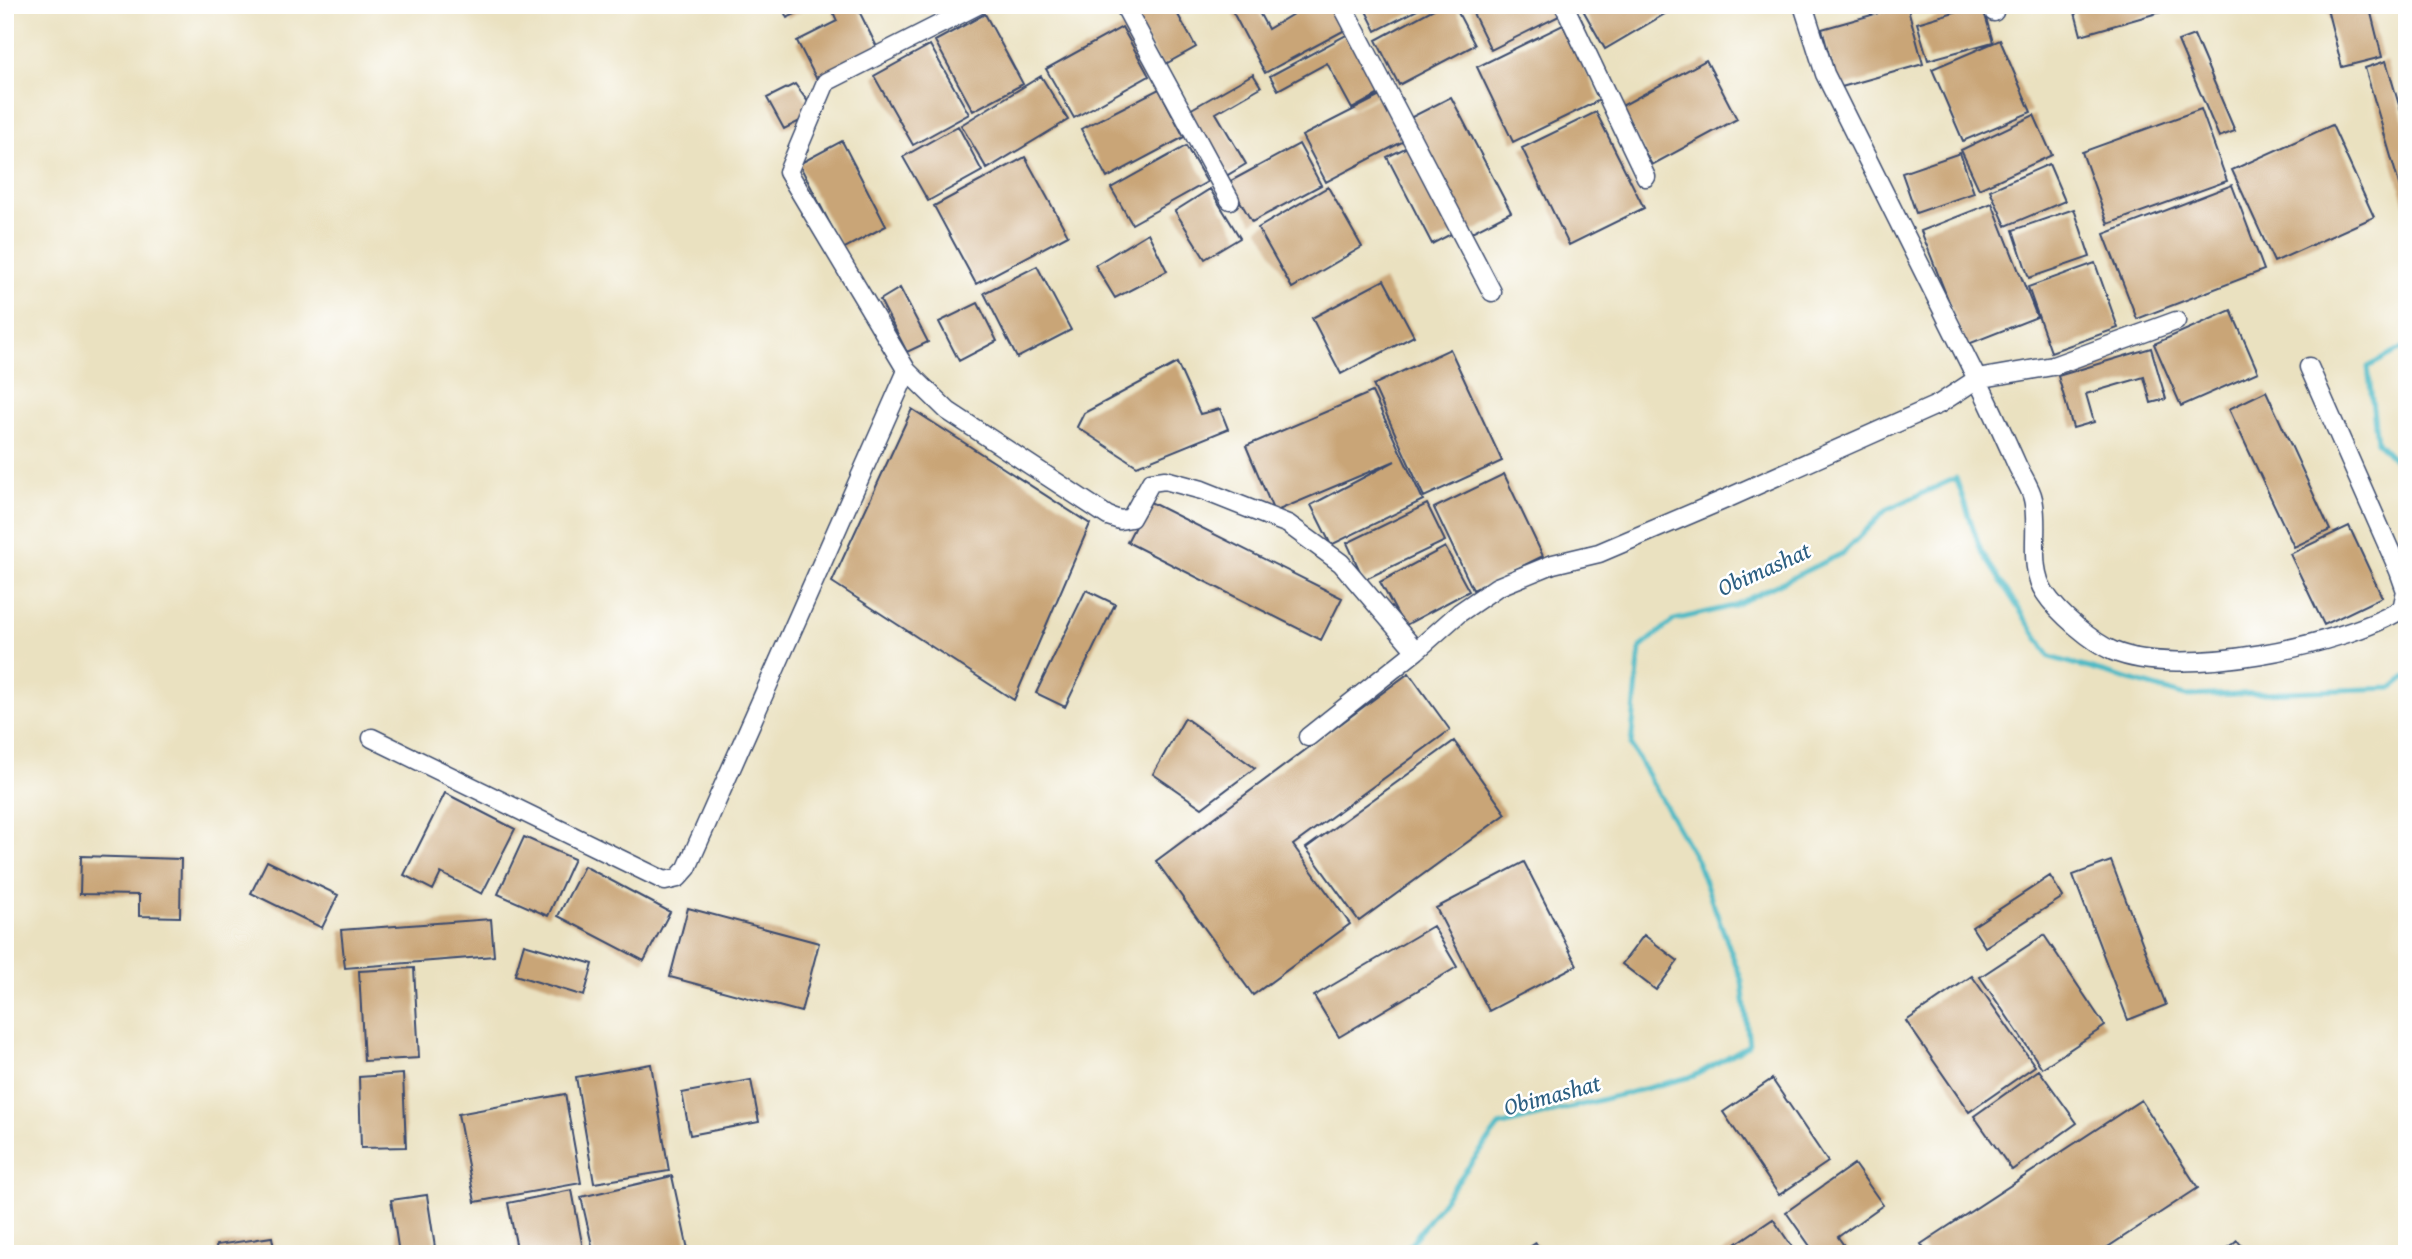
<svg xmlns="http://www.w3.org/2000/svg" width="2412" height="1259" font-family="'Gentium Book Plus',serif">
	<rect width="100%" height="100%" fill="#fff"/>
	<filter id="ink" filterUnits="userSpaceOnUse"><feTurbulence type="fractalNoise" baseFrequency=".0143" numOctaves="2"/><feDisplacementMap in="SourceGraphic" scale="14" xChannelSelector="R" yChannelSelector="G"/><feConvolveMatrix kernelMatrix="1 2 1 2 8 2 1 2 1" color-interpolation-filters="sRGB"/></filter>
	<filter id="wash" filterUnits="userSpaceOnUse"><feTurbulence type="fractalNoise" baseFrequency=".00686" numOctaves="4" result="noise"/><feDisplacementMap in="SourceGraphic" scale="28" xChannelSelector="R" yChannelSelector="G"/><feGaussianBlur stdDeviation="1.57" result="paint"/><feColorMatrix in="noise" values="0 0 0 0 0 0 0 0 0 0 0 0 0 0 0 0 0 1.4 0 .05"/><feComposite in="paint" operator="in"/></filter>
	<g filter="url(#wash)">
		<rect width="100%" height="100%" fill="#eae1c0"/>
		<g fill="none" stroke-linecap="round" stroke-linejoin="round">
			<path stroke="#4bb9c5" stroke-width="5" d="M2407 346 2368 367 2377 442 2407 473
				M1403 1254 1499 1126 1694 1076 1749 1045 1742 981 1697 861 1631 746 1640 648 1674 620 1733 606 1843 553 1886 510 1956 478 1981 551 2050 657 2186 696 2392 688 2407 676"/>
		</g>
		<g id="blocks">
			<path fill="#c9a577" d="M781 5H814L787 18Z
				M830 5H856L877 47 816 78 797 41 837 21Z
				M1147 5H1190L1177 13 1196 47 1162 66 1132 14Z
				M1229 5H1255L1268 29 1308 5H1332L1345 30 1265 73Z
				M1363 5H1427L1376 31Z
				M1441 5H1454L1475 45 1399 85 1376 40Z
				M1469 5H1558L1563 14 1491 50Z
				M1590 5H1680L1605 49 1583 10Z
				M1907 5 1923 64 1838 88 1822 29Z
				M1978 5H1982L1993 42 1928 60 1917 23Z
				M2073 5H2182V6L2081 35Z
				M2326 5H2369L2382 57 2342 67Z
				M985 14 1023 84 973 111 935 41Z
				M1563 25 1600 100 1513 142 1477 67Z
				M1122 27 1149 76 1074 118 1046 69Z
				M1348 34 1381 93 1352 109 1327 63 1278 90 1270 76Z
				M2194 35 2235 131 2219 137 2178 41Z
				M2000 40 2031 112 1963 141 1932 69Z
				M930 45 969 114 913 145 874 76Z
				M1706 60 1737 119 1652 165 1620 107Z
				M2386 61 2407 132 2406 208 2365 68Z
				M1253 74 1261 87 1216 113 1246 164 1226 176 1188 111Z
				M1041 76 1068 120 987 169 961 125Z
				M795 84 816 113 784 129 767 98Z
				M1159 89 1184 137 1107 178 1081 129Z
				M1380 96 1404 141 1326 182 1302 136Z
				M1451 97 1511 212 1470 233 1410 118Z
				M2201 109 2227 181 2108 224 2082 152Z
				M1596 112 1644 208 1569 245 1522 148Z
				M2034 115 2052 155 1979 189 1961 150Z
				M2332 125 2374 217 2274 262 2232 170Z
				M958 126 982 171 928 201 903 157Z
				M842 141 886 226 843 249 799 164Z
				M1299 144 1321 185 1252 222 1229 182Z
				M1186 146 1207 182 1132 224 1111 188Z
				M1409 146 1453 233 1432 244 1387 157Z
				M1960 153 1974 193 1916 213 1902 173Z
				M1025 157 1068 235 976 284 934 206Z
				M2049 164 2065 201 2006 226 1990 190Z
				M2232 185 2264 270 2137 319 2104 234Z
				M1328 187 1362 247 1292 288 1258 228Z
				M1210 189 1240 238 1205 259 1175 211Z
				M1992 203 2037 317 1966 345 1921 231Z
				M2074 209 2090 257 2029 278 2013 230Z
				M1148 233 1167 271 1115 298 1095 265Z
				M2095 263 2118 328 2051 352 2028 287Z
				M1037 266 1071 330 1017 358 984 293Z
				M1384 280 1414 336 1341 374 1312 318Z
				M900 288 928 342 907 352 880 300Z
				M978 303 997 341 959 361 939 322Z
				M2231 310 2258 372 2181 406 2154 344Z
				M2151 348 2166 399 2151 403 2144 377 2086 394 2094 422 2073 428 2058 376Z
				M1450 349 1502 461 1424 497 1373 385Z
				M1177 363 1200 414 1220 409 1228 429 1137 466 1077 427 1084 413Z
				M2266 391 2330 530 2294 547 2229 409Z
				M1372 392 1423 500 1331 545 1311 505 1395 461 1274 512 1246 446Z
				M912 409 1090 524 1014 700 832 582Z
				M1504 474 1543 556 1473 590 1434 508Z
				M1148 501 1342 598 1321 640 1127 542Z
				M1427 504 1445 541 1364 580 1347 543Z
				M2349 526 2382 597 2324 625 2290 554Z
				M1445 547 1469 591 1404 626 1380 582Z
				M1086 590 1115 604 1065 707 1036 693Z
				M1409 673 1450 730 1293 845 1350 924 1253 995 1156 861Z
				M1185 718 1255 768 1202 808 1153 774Z
				M1454 741 1506 814 1359 921 1306 848Z
				M445 793 515 829 482 894 441 873 433 890 404 875Z
				M524 837 574 859 548 916 498 894Z
				M81 856 181 859 180 917 139 916V895L80 894Z
				M267 861 338 895 322 928 251 893Z
				M2111 861 2166 1005 2128 1020 2073 875Z
				M1524 862 1577 965 1489 1011 1436 908Z
				M584 866 670 912 644 961 558 916Z
				M2050 876 2063 897 1985 947 1972 927Z
				M688 908 819 943 801 1012 670 977Z
				M491 919 494 956 345 968 341 930Z
				M1433 926 1457 967 1339 1037 1314 996Z
				M1644 935 1678 961 1656 990 1622 964Z
				M2044 935 2105 1026 2042 1068 1980 977Z
				M524 944 593 964 584 996 515 975Z
				M414 968 419 1058 364 1061 359 971Z
				M1972 976 2035 1066 1969 1112 1906 1021Z
				M651 1064 669 1171 594 1183 576 1077Z
				M2039 1070 2077 1123 2012 1170 1974 1116Z
				M403 1074 406 1147 361 1148 359 1077Z
				M1772 1079 1828 1162 1779 1195 1723 1112Z
				M751 1080 759 1122 690 1135 682 1093Z
				M565 1094 581 1183 475 1202 458 1114Z
				M2141 1100 2198 1188 2097 1254H1927L1921 1244Z
				M1854 1164 1883 1205 1838 1237 1850 1254H1805L1812 1249 1786 1212Z
				M672 1176 689 1254H594L581 1197Z
				M572 1190 584 1254H518L508 1203Z
				M427 1195 436 1254H399L391 1200Z
				M1773 1219 1797 1254H1721Z
				M272 1237 275 1254H217L216 1245Z
				M2237 1240 2248 1254H2221Z
				M1536 1243 1543 1254H1519Z"/>
		</g>
	</g>
	<g filter="url(#ink)">
		<use href="#blocks" fill-opacity="0" stroke="#3a4a6d" stroke-width="2"/>
		<g fill="none" stroke-linecap="round" stroke-linejoin="round">
			<g stroke="#3a4a6d" stroke-width="21">
				<path id="street" d="M978 5 826 82 788 172 907 371 948 411 1108 516 1120 520 1131 518 1151 482 1165 480 1202 490 1288 524 1341 563 1416 651 1459 613 1497 587 1553 564 1599 553 1728 498 1939 404 1977 379 1825 74 1803 5
					M1124 5 1230 200
					M1342 5 1492 292
					M1564 5 1646 177
					M1992 5 1994 12
					M2176 321 2053 366 1977 379C1991 407 2004 436 2017 465 2022 476 2031 488 2033 499 2040 528 2027 566 2045 593 2058 613 2092 642 2113 651 2179 679 2342 646 2402 609L2406 591 2399 571 2309 367
					M1308 737 1416 651
					M372 738 665 881 678 878 687 868 907 371"/>
			</g>
			<use href="#street" stroke="#fff" stroke-width="18"/>
		</g>
	</g>
	<g text-anchor="middle" stroke-width="5" stroke-linejoin="round" paint-order="stroke">
		<g font-size="24" font-style="italic" fill="#2c5f82" stroke="#fff">
			<text transform="translate(1764 569) rotate(-24)" y="8">Obimashat</text>
			<text transform="translate(1552 1095) rotate(-15)" y="8">Obimashat</text>
		</g>
	</g>
	<rect width="2412" height="1259" fill="none" stroke="#fff" stroke-width="28"/>
</svg>
